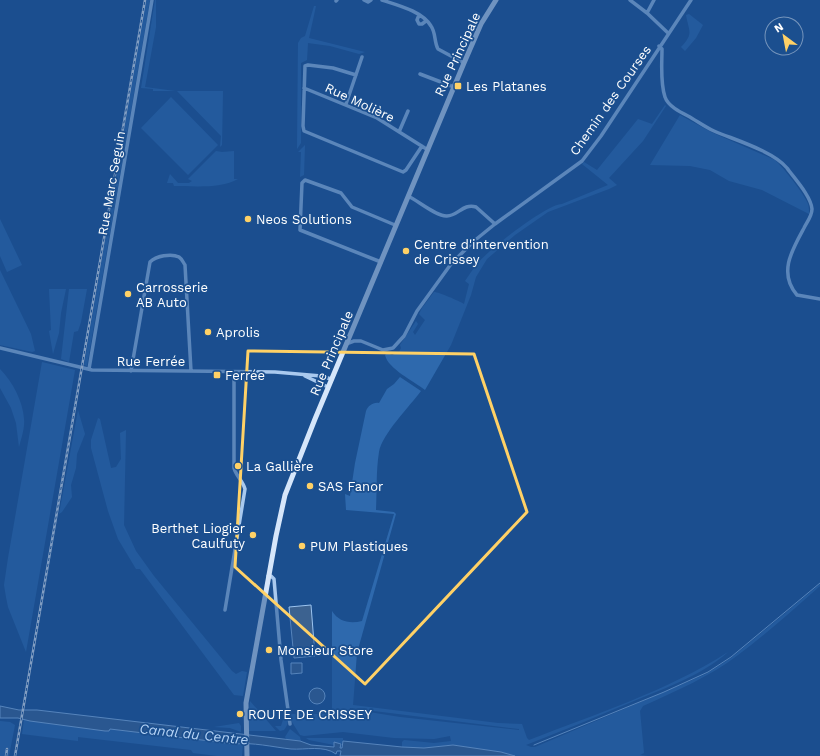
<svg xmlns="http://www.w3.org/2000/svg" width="820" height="756" font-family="'Work Sans',sans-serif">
	<rect width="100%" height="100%" fill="#1b4f8f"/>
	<path fill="#2e69ad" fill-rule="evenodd" d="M146 0H150L87 366 84 365Z
		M155 0H156V27L145 87 175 91H153V89L141 88Z
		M314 6H316L309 38 365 52 359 54 330 46 308 43 307 60 301 63V143L297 149 298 43 301 38 305 36Z
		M689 14 703 25 696 38 685 51 681 47C694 33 689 32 686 15Z
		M177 91H223L222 145 220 147 221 136Z
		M171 97 218 145 188 175 141 128Z
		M665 105 666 106 643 141 609 178 617 185 609 189 548 212 515 235 487 259 476 277 471 295 451 345 425 390C414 381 388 369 385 355L387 353 392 355 399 352 401 348 400 345 416 321 418 324 413 332 415 335 425 320 419 314 422 308 434 292C439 292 459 301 464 304L469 284 465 281C469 275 473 269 478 263 488 250 547 204 562 204L608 185 582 164 584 162 597 170 638 119 652 124Z
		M680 115 711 132 775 160C783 167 805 195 808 204 809 207 809 211 809 214L762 190 729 181 710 170 690 166 650 165Z
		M305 145 304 175 300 177 301 152H298Z
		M216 151 222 152 234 151V179H238C221 189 193 186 174 186L173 183H167L170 174 178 183H189L192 181 188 179Z
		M0 219 22 265 7 272 0 256Z
		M0 270 31 334 35 351 32 352 0 345Z
		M49 289H66L61 313 59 333 53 354 49 331 51 330Z
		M69 289H87L81 322 78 331 74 332 69 362 61 359Z
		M42 362 75 370 26 652 8 607 6 597 4 585 8 558Z
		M0 369C13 382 23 402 24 419 25 428 21 439 19 447L16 423 11 408 0 388Z
		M400 377 421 391C410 406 382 434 379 452 376 470 377 491 376 510L394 512 396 514 357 653 353 705 498 723 522 724 527 738 529 740C596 714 667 691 728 652 702 675 666 688 634 701 598 716 562 731 526 745L531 747H535L706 674 731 658 820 584V586C793 610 766 634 738 655 709 677 676 691 643 706L640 711 644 753 640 755 648 756H515L501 752 453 745 424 748 402 747V742L404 740 434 743 451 741 450 736 434 739 394 738 343 732 304 736 300 735 292 722 291 714H332V611C339 622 350 624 362 621L394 514 346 510 345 494 350 496 355 463 366 411C368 406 373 402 379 403L387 389 394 384ZM350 708 519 729V730L400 717 350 709Z
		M78 410 85 434 77 454 76 468 71 485 72 497 62 512 59 514Z
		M98 418 100 419 111 468 116 467 121 459 120 433 126 430 124 525 136 551 154 576 232 671 236 674 242 671 247 672 243 696 234 695 140 569H136L118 539 108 511 91 448V440Z
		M250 701 276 731H248C247 721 249 712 250 701Z
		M288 715C288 722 288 725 284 730L280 731 275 726H281L284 717Z
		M24 719 30 721 105 731H109L110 729 235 744 243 743 242 756H217L193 753 191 750 78 737V741L22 734Z
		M0 721 10 722 15 725 9 756H0Z
		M239 723 241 726V732L230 728 214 727Z
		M290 729 300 737 301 741 287 740 285 737Z
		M306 738H343V741L342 744 340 743 334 745 309 740Z"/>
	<path fill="#3c6290" stroke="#9cc4f0" d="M311 605 315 656 294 658 289 607Z
		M291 663H302V673L291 674Z
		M309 696a8 8 0 1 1 16 0a8 8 0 1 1-16 0Z
		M0 706 19 710H37L300 741 311 745 334 747V742L341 744 340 748H342L343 741 402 747 424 748 453 745 501 752 515 756H340L341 751H337L336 754C324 745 305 750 291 749 273 747 252 742 235 744L110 729 109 731H105L30 721 18 718H0Z"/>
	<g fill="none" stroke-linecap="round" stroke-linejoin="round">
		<path stroke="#9cc4f0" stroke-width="1" d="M534 745 664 692 708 672 731 657 820 583"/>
		<path stroke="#a9c9ee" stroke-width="3.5" d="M364 0 368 2 371 0
			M382 0C397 5 422 11 431 26 436 33 434 42 438 49L464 63
			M630 0 647 13 668 33
			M336 1 337 0
			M647 13 654 0
			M419 15 417 20 419 24H422L426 21
			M659 46 662 49C662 64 660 82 665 97 668 106 680 112 688 116 697 121 705 127 714 131 735 140 773 151 787 168 794 178 811 196 812 209 812 216 807 222 804 228 792 250 778 273 797 295L820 299
			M420 74 454 87
			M356 75 333 68 308 65 305 66 303 126 304 131 403 172 406 170 422 146
			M304 88 377 118 428 150
			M346 104 362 57
			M399 132 408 111
			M408 196C417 200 437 217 447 216 458 216 463 203 476 207L495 224
			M381 262 300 230 302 183 305 180 341 193 352 207 395 225
			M346 344 354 341H361L383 350 393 348 404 336 417 311 451 264 474 241 495 224 582 161 601 136 691 0
			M0 348 92 370 275 372 321 376 331 379
			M89 369 152 0
			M131 371 150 262C156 256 171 253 179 257 182 259 183 262 185 265L191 371
			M305 376 328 387
			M268 576H271L274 579 281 660 290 724
			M225 610 245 489C243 481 236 476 234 468V372"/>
		<path stroke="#d6e6fa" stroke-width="5" d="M247 756 246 703 276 536 285 495 315 419 464 63 481 24 496 0"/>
		<g stroke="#fff" stroke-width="2.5">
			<path id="rail" d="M6 756 7 749
				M15 756 145 0"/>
		</g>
		<use href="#rail" stroke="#1b4f8f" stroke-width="1" stroke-dasharray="3" stroke-linecap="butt"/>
	</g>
	<path d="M0 0H820V756H0ZM248 351 474 354 527 512 365 684 235 567Z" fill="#1b4f8f" fill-opacity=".55" fill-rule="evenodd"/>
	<path fill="none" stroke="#ffd166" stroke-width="3" stroke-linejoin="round" d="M248 351 474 354 527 512 365 684 235 567Z"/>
	<g fill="#ffd166" stroke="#1b4f8f" stroke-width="1.5">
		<rect x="454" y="82" width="8" height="8" rx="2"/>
		<circle cx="248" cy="219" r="4"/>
		<circle cx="406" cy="251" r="4"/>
		<circle cx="128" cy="294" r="4"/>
		<circle cx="208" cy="332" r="4"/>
		<rect x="213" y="371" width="8" height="8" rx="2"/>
		<circle cx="238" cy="466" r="4"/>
		<circle cx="310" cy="486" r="4"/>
		<circle cx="253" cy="535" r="4"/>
		<circle cx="302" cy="546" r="4"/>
		<circle cx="269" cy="650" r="4"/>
		<circle cx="240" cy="714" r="4"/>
	</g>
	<g text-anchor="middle" stroke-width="3.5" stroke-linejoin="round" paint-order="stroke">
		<g font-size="13" fill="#fff" stroke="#1b4f8f">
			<text transform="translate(457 54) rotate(-65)" y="5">Rue Principale</text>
			<text transform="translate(610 100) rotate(-55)" y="5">Chemin des Courses</text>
			<text transform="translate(360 102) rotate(25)" y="5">Rue Molière</text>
			<text transform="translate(111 183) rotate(-80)" y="5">Rue Marc Seguin</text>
			<text transform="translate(331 353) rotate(-67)" y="5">Rue Principale</text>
			<text x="151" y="366">Rue Ferrée</text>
		</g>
		<g font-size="13" fill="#fff" stroke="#1b4f8f" text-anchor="start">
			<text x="466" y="91">Les Platanes</text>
			<text x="256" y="224">Neos Solutions</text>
			<text x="414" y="249">Centre d'intervention<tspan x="414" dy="15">de Crissey</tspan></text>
			<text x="136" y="292">Carrosserie<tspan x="136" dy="15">AB Auto</tspan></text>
			<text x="216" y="337">Aprolis</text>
			<text x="225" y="380">Ferrée</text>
			<text x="246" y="471">La Gallière</text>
			<text x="318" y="491">SAS Fanor</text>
			<text x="245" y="533" text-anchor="end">Berthet Liogier<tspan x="245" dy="15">Caulfuty</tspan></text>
			<text x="310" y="551">PUM Plastiques</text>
			<text x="277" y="655">Monsieur Store</text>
			<text x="248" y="719">ROUTE DE CRISSEY</text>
		</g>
		<g font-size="14" font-style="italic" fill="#b5d3f5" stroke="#1b4f8f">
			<text transform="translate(194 734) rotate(6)" y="5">Canal du Centre</text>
		</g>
	</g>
	<g transform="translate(784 36) rotate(328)"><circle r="19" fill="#1b4f8f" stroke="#7695bc"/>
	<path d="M0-3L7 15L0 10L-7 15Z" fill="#ffd166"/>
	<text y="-6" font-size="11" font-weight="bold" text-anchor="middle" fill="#ffffff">N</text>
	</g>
</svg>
